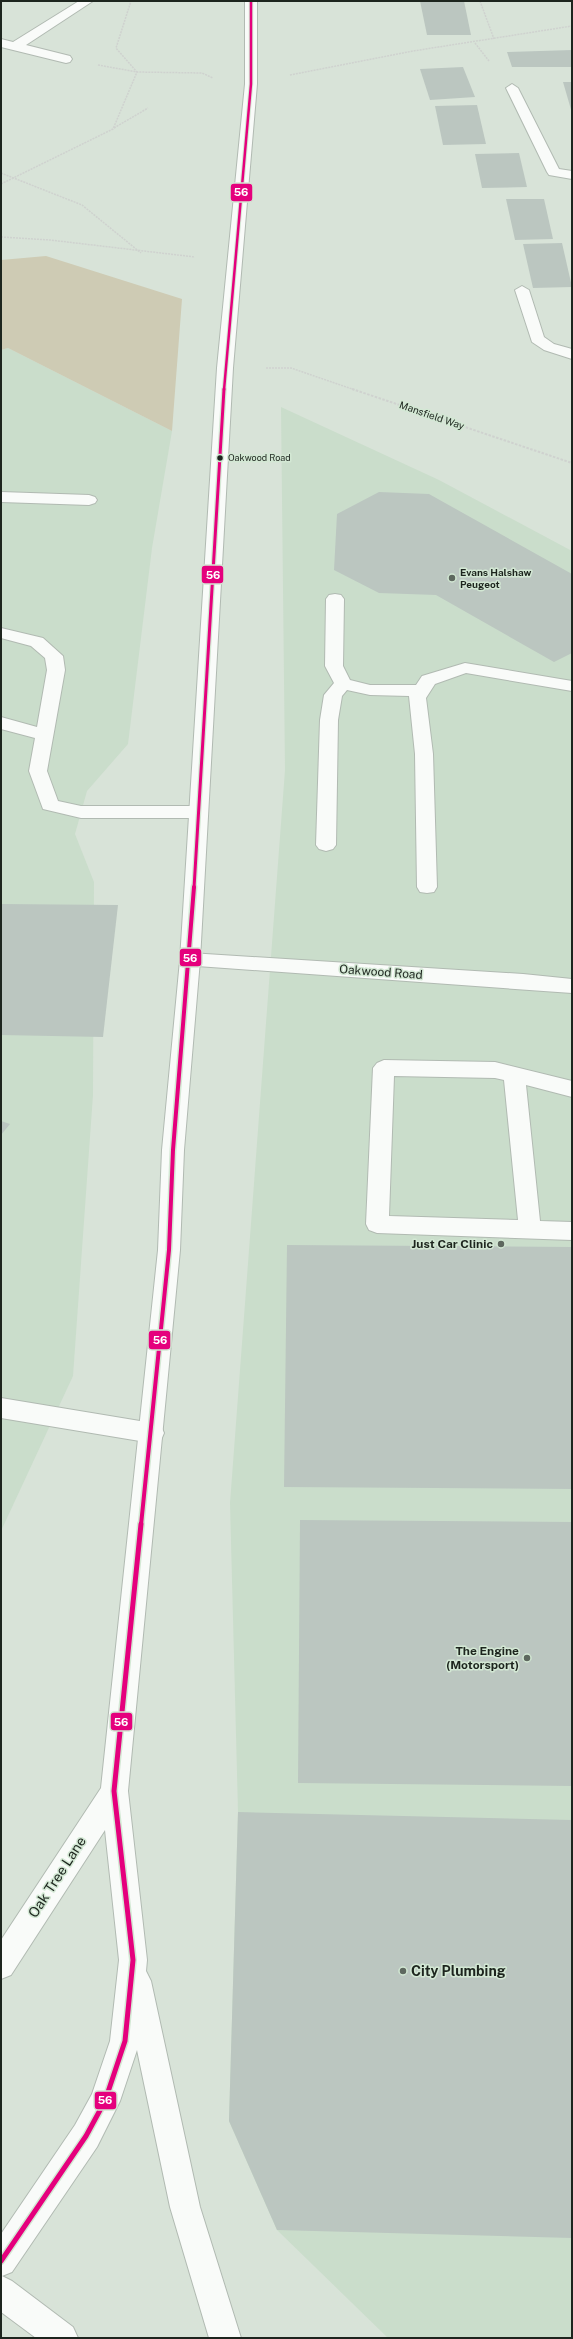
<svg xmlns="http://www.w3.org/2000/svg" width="573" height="2339" font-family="'Public Sans',sans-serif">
<rect width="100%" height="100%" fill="#d8e3d8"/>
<!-- built -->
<g fill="#caddcb">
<path d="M8,348L172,431L152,548L128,744L87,791L75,834L94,882L93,1095L73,1376L1,1531V350Z"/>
<path d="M281,407L439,480L572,551V2338H388L277,2230L229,2121L238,1812L230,1503L285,770Z"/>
</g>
<!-- green -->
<path fill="#cecbb4" d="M46,256L182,299L172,431L8,348L1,350V260Z"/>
<!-- building -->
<g fill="#bbc6c0">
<path d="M420,1H464L471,35H427Z"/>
<path d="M572,50V67H512L507,52Z"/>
<path d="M463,67L475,97L430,100L420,69Z"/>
<path d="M563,82H572V113Z"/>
<path d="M477,105L486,144L443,145L435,106Z"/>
<path d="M519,153L527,187L482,188L475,154Z"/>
<path d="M506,199H544L553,239L515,240Z"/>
<path d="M562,243L572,287L533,288L523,244Z"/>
<path d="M379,492L429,494L572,574V653L554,662L436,595L379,593L334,570L337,514Z"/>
<path d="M1,904L118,905L103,1037L1,1035Z"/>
<path d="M1,1121L10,1124L1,1135Z"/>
<path d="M287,1245L572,1247V1489L284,1487Z"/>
<path d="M300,1520L572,1522V1786L298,1783Z"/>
<path d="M238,1812L572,1820V2238L277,2230L229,2121Z"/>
</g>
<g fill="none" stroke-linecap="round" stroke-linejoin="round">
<defs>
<g id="service">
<path d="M522,286L529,290L544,337L554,344L572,349V359L544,350L532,342L515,290Z"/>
<path d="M1,492L89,495L95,497L97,500L95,503L89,505L1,502Z"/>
<path d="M335,594L341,595L344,599L343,666L350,680L370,685H416L422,676L465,663L572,681V691L466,673L435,684L426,698L433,754L437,887L434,892L427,893L420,892L417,887L415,754L409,696L370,695L347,690L342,696L338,720L336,845L333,849L326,851L319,849L316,845L320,720L324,695L334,683L325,666L326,599L329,595Z"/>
<path d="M1,628L43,638L63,656L65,670L47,771L58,801L81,806H199L206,808L208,812L206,816L199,818H81L43,809L29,771L35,738L1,729V717L37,727L47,670L45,658L31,646L1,638Z"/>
<path d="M384,1060L495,1062L572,1081V1097L526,1085L540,1221L572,1222V1240L377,1233L369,1230L366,1224L373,1068L377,1063ZM394,1076L495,1078L504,1080L518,1220L389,1216Z"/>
<path d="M1,1398L152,1423L161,1426L164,1433L161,1440L152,1443L1,1418Z"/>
</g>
<g id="minor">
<path d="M79,1H93L26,45L70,56L72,59L70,62L66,63L1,47V39L13,42Z"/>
<path d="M512,84L518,88L559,169L572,171V179L549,175L547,172L506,88Z"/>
<path d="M190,953L523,974L572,979V993L183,965L180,960L183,955Z"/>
</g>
<path id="primary" d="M245,1H257V84L233,368L200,960L184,1150L180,1250L128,1791L147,1960L146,1971L151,1981L200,2207L241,2338H209L170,2207L137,2050L120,2101L97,2147L12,2272L2,2276L12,2281L73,2327L78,2338H36L1,2312V2234L75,2125L92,2094L110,2041L119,1960L105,1830L11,1975L1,1979V1940L101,1788L158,1250L162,1150L180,960L217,368L245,84Z"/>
</defs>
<!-- service casing -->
<use href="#service" stroke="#b1bab2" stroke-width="2"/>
<!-- minor casing -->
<use href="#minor" stroke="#b1bab2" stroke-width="2"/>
<!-- primary casing -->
<use href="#primary" stroke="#b1bab2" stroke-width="2"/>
<!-- path-far1 -->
<g stroke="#cfd2cf" stroke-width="1.5" stroke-dasharray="2 1" stroke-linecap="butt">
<path d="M480,1L494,39"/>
<path d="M475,43L489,61"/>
<path d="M98,65L137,72L202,73L213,78"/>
<path d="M290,75L413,51L572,26"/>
<path d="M114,128L148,108"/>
<path d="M1,173L82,205L141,253"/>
<path d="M1,184L113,129L137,72L116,48L131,1"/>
<path d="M1,237L50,240L195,257"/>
<path d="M266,368H291L355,390"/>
</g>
<!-- path -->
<path stroke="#cfd2cf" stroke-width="2" stroke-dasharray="2.5 1.5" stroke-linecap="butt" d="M352,389L572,463"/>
<!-- service -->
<use href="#service" fill="#f9fbf9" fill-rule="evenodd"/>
<!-- minor -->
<use href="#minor" fill="#f9fbf9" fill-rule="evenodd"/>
<!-- primary -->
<use href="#primary" fill="#f9fbf9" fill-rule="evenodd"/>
<defs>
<path id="bus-1-far3" d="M224,390L251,84V1"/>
<path id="bus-1-far2" d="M194,888L224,389"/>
<path id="bus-1-far1" d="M141,1525L169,1250L173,1150L194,887"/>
<path id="bus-1" d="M1,2261L86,2136L105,2101L125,2041L133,1960L114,1791L141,1524"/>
</defs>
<!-- bus-1-far3 casing -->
<use href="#bus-1-far3" stroke="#d3e8d4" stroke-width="4.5"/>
<!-- bus-1-far2 casing -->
<use href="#bus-1-far2" stroke="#d3e8d4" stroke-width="5.5"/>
<!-- bus-1-far1 casing -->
<use href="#bus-1-far1" stroke="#d3e8d4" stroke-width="7"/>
<!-- bus-1 casing -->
<use href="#bus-1" stroke="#d3e8d4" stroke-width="8"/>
<!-- bus-1-far3 -->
<use href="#bus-1-far3" stroke="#e5007d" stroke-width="2.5"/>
<!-- bus-1-far2 -->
<use href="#bus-1-far2" stroke="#e5007d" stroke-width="3"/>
<!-- bus-1-far1 -->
<use href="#bus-1-far1" stroke="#e5007d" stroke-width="4"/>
<!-- bus-1 -->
<use href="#bus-1" stroke="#e5007d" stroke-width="5"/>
</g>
<!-- markers -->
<circle fill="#1d251e" stroke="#d3e8d4" stroke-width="1.5" cx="220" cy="458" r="3.5"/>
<g fill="#5e685f" stroke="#d3e8d4" stroke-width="1.5">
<circle cx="452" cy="578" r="4"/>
<circle cx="501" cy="1244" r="4"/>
<circle cx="527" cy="1658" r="4"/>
<circle cx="403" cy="1971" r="4"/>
</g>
<g text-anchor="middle" stroke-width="3" stroke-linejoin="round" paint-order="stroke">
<!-- far-bus labels -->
<g font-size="9" fill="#1d251e" stroke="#d3e8d4" text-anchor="start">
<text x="228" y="461">Oakwood Road</text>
</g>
<!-- far-street labels -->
<g font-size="10" fill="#1d251e" stroke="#d3e8d4">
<text transform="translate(432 415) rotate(19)" y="4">Mansfield Way</text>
</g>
<!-- far-poi labels -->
<g font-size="10" font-weight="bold" fill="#1d251e" stroke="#d3e8d4" text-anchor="start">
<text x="460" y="576">Evans Halshaw<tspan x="460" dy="12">Peugeot</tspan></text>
</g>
<!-- street labels -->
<g font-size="12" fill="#1d251e" stroke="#d3e8d4">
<text transform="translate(381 972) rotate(4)" y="4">Oakwood Road</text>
</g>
<!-- poi labels -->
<g font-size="12" font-weight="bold" fill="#1d251e" stroke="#d3e8d4" text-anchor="end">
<text x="493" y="1248">Just Car Clinic</text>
<text x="519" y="1655">The Engine<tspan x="519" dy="14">(Motorsport)</tspan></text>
</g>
<!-- near-street labels -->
<g font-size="14" fill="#1d251e" stroke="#d3e8d4">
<text transform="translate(57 1877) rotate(-57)" y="5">Oak Tree Lane</text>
</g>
<!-- near-poi labels -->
<g font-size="14" font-weight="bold" fill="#1d251e" stroke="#d3e8d4" text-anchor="start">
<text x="411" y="1976">City Plumbing</text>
</g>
</g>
<g stroke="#d3e8d4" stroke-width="1.5">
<rect x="230" y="183" width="23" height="19" rx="4" fill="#e5007d"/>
<rect x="201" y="565" width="23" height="19" rx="4" fill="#e5007d"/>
<rect x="179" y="948" width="23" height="19" rx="4" fill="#e5007d"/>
<rect x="148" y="1330" width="23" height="20" rx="4" fill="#e5007d"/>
<rect x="110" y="1712" width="23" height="19" rx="4" fill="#e5007d"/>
<rect x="94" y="2091" width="23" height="19" rx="4" fill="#e5007d"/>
</g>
<g font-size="11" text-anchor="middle" font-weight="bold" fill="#fff">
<text x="241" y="196">56</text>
<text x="213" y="579">56</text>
<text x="190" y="962">56</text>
<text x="160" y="1344">56</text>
<text x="121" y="1726">56</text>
<text x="105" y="2104">56</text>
</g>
<!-- border -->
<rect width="573" height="2339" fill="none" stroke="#1d251e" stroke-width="4"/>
</svg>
